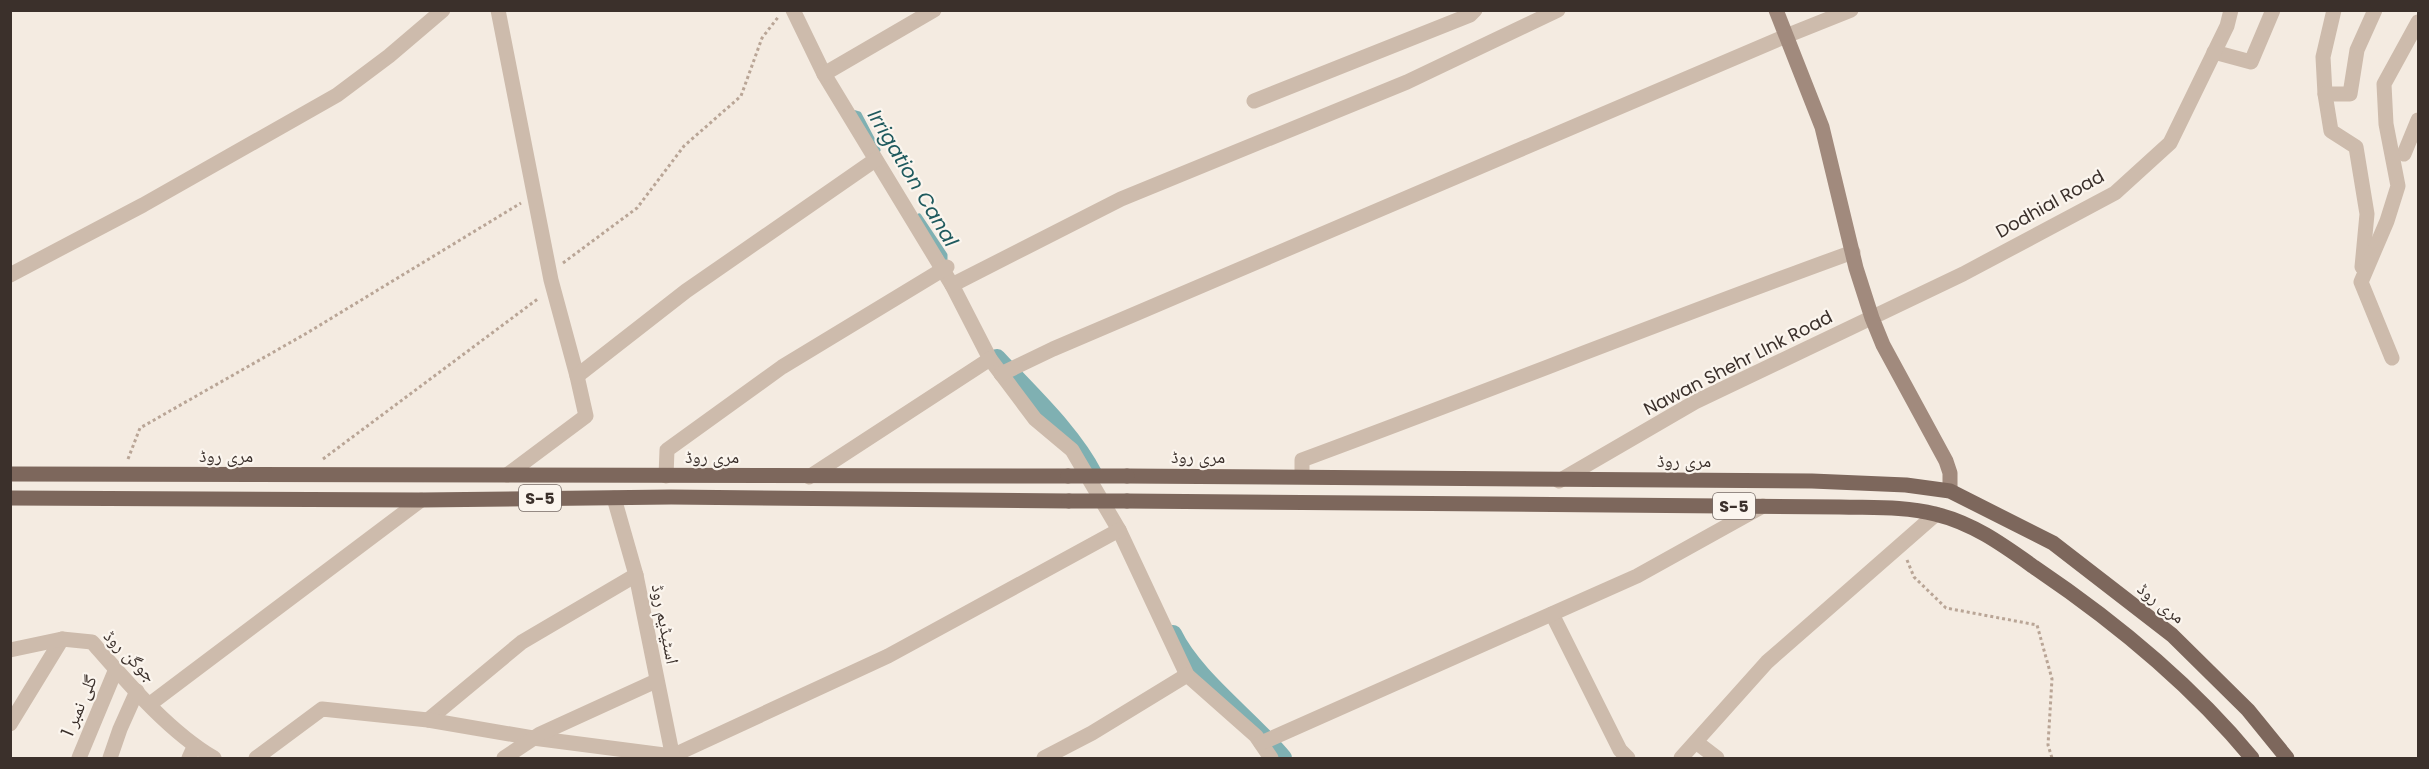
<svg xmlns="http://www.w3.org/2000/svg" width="2429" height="769" font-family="Poppins,'Noto Naskh Arabic',sans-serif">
<rect width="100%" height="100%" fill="#f4ebe1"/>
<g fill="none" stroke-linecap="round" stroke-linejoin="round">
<!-- stream -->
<g stroke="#7fb0b2" stroke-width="5">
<path d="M852,112L859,114L878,150"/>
<path d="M919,216L945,255V265"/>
</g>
<!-- canal -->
<g stroke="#7fb0b2" stroke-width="18">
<path d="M997,358C1030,394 1072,432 1094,475"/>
<path d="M1173,634C1194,678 1251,719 1283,758"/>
</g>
<!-- path -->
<g stroke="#b9a596" stroke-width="3" stroke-dasharray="3 3" stroke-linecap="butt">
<path d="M563,263L637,208L684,146L741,96L762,38L779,16"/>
<path d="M128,459L140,428L307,333L521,203"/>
<path d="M323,459L539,298"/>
<path d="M1907,560L1914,577L1946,608L2037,625L2052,679L2048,745L2052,758"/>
</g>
<!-- minor -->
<g stroke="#cdbbac" stroke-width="15">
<path d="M498,10L551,280L577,376L586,416L507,475"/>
<path d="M793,10L824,74L952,285L990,359L1035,419L1072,450L1119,530L1187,675L1256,736L1271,758"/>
<path d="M2334,10L2323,57L2325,94L2331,131L2356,147L2367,214L2362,267"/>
<path d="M2214,52L2251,62L2273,10"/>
<path d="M824,74L934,10"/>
<path d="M2325,94H2350L2357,50L2375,10"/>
<path d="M1254,101L1470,15L1475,10"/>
<path d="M2404,154L2418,120"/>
<path d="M10,275L143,205L337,95L389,56L443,10"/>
<path d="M952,285L1121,199L1407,82L1558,10"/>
<path d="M2392,358L2361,282L2387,221L2398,186L2386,124L2384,84L2418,22"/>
<path d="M1001,374L1053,349L1786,36L1851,10"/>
<path d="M577,376L686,291L875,160"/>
<path d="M666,476L667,450L782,367L947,267"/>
<path d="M1302,476V460C1486,392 1668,319 1853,252"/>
<path d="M809,477L990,359"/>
<path d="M1552,614L1620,750L1628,758"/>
<path d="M150,704L421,500"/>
<path d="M428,720L522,642L636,575"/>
<path d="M10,724L62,639"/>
<path d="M1696,742L1717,758"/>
<path d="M1261,743L1637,576L1763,506"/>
<path d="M79,758L116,669"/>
<path d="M110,758L120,729L137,691"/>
<path d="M189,758L194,747"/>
<path d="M256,758L322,709L428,720L533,738L672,756L888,656L1119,530"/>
<path d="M504,758L540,734L656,681"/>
<path d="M1044,758L1092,733L1187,675"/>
<path d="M1681,758L1767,662L1936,514"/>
</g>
<!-- tertiary -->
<g stroke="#cdbbac" stroke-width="15">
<path d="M1559,481L1695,402L1963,274L2115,193L2170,143L2227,26L2231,10"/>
<path d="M614,498L636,575L673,758"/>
<path d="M10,650L62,639L92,642C127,682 168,731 214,758"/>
</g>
<!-- secondary -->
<path stroke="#a18a7d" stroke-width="15" d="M1776,10L1822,127L1856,268L1872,318L1883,345L1946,461L1950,473V491"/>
<!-- primary -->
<g stroke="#7d675c" stroke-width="15">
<path d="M10,474L1068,476"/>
<path d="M1127,476L1812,481L1906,485L1950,491L2053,543L2172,635L2248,710L2287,758"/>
<path d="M10,498L421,500L671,497L1069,501"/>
<path d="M1127,501L1840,507C1872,508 1904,506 1935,514C1973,523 2003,545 2034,567C2114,621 2191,684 2252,758"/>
</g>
<!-- primary-bridge -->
<g stroke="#7d675c" stroke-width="15">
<path d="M1068,476H1127"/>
<path d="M1069,501H1127"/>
</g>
</g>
<g text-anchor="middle" stroke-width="4.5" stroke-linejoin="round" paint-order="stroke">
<!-- shield labels -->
<g fill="#fbf5ee" stroke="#756b66" stroke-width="1.5">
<rect x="519" y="485" width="42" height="26" rx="4.5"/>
<rect x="1713" y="493" width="42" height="26" rx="4.5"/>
</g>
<g font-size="16" font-weight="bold" fill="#3b302b">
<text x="540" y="504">S-5</text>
<text x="1734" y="512">S-5</text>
</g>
<!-- street labels -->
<g font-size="18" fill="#3b302b" stroke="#fbf5ee">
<text transform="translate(2050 204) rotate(-29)" y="6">Dodhial Road</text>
<text transform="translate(1738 363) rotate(-27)" y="6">Nawan Shehr LInk Road</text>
<text x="226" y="462">مری روڈ</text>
<text x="712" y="463">مری روڈ</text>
<text x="1198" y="463">مری روڈ</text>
<text x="1684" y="467">مری روڈ</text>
<text transform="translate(2161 603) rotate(38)" y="6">مری روڈ</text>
<text transform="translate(665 624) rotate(79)" y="6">اسٹیڈیم روڈ</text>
<text transform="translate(130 656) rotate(45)" y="6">جوگن روڈ</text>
<text transform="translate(79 706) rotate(-67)" y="6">گلی نمبر 1</text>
</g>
<!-- water labels -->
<g font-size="20" font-style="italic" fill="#1f5a5e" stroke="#fbf5ee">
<text transform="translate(913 178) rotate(59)" y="7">Irrigation Canal</text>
</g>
</g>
<!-- border -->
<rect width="2429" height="769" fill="none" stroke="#3b302b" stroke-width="24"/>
</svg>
